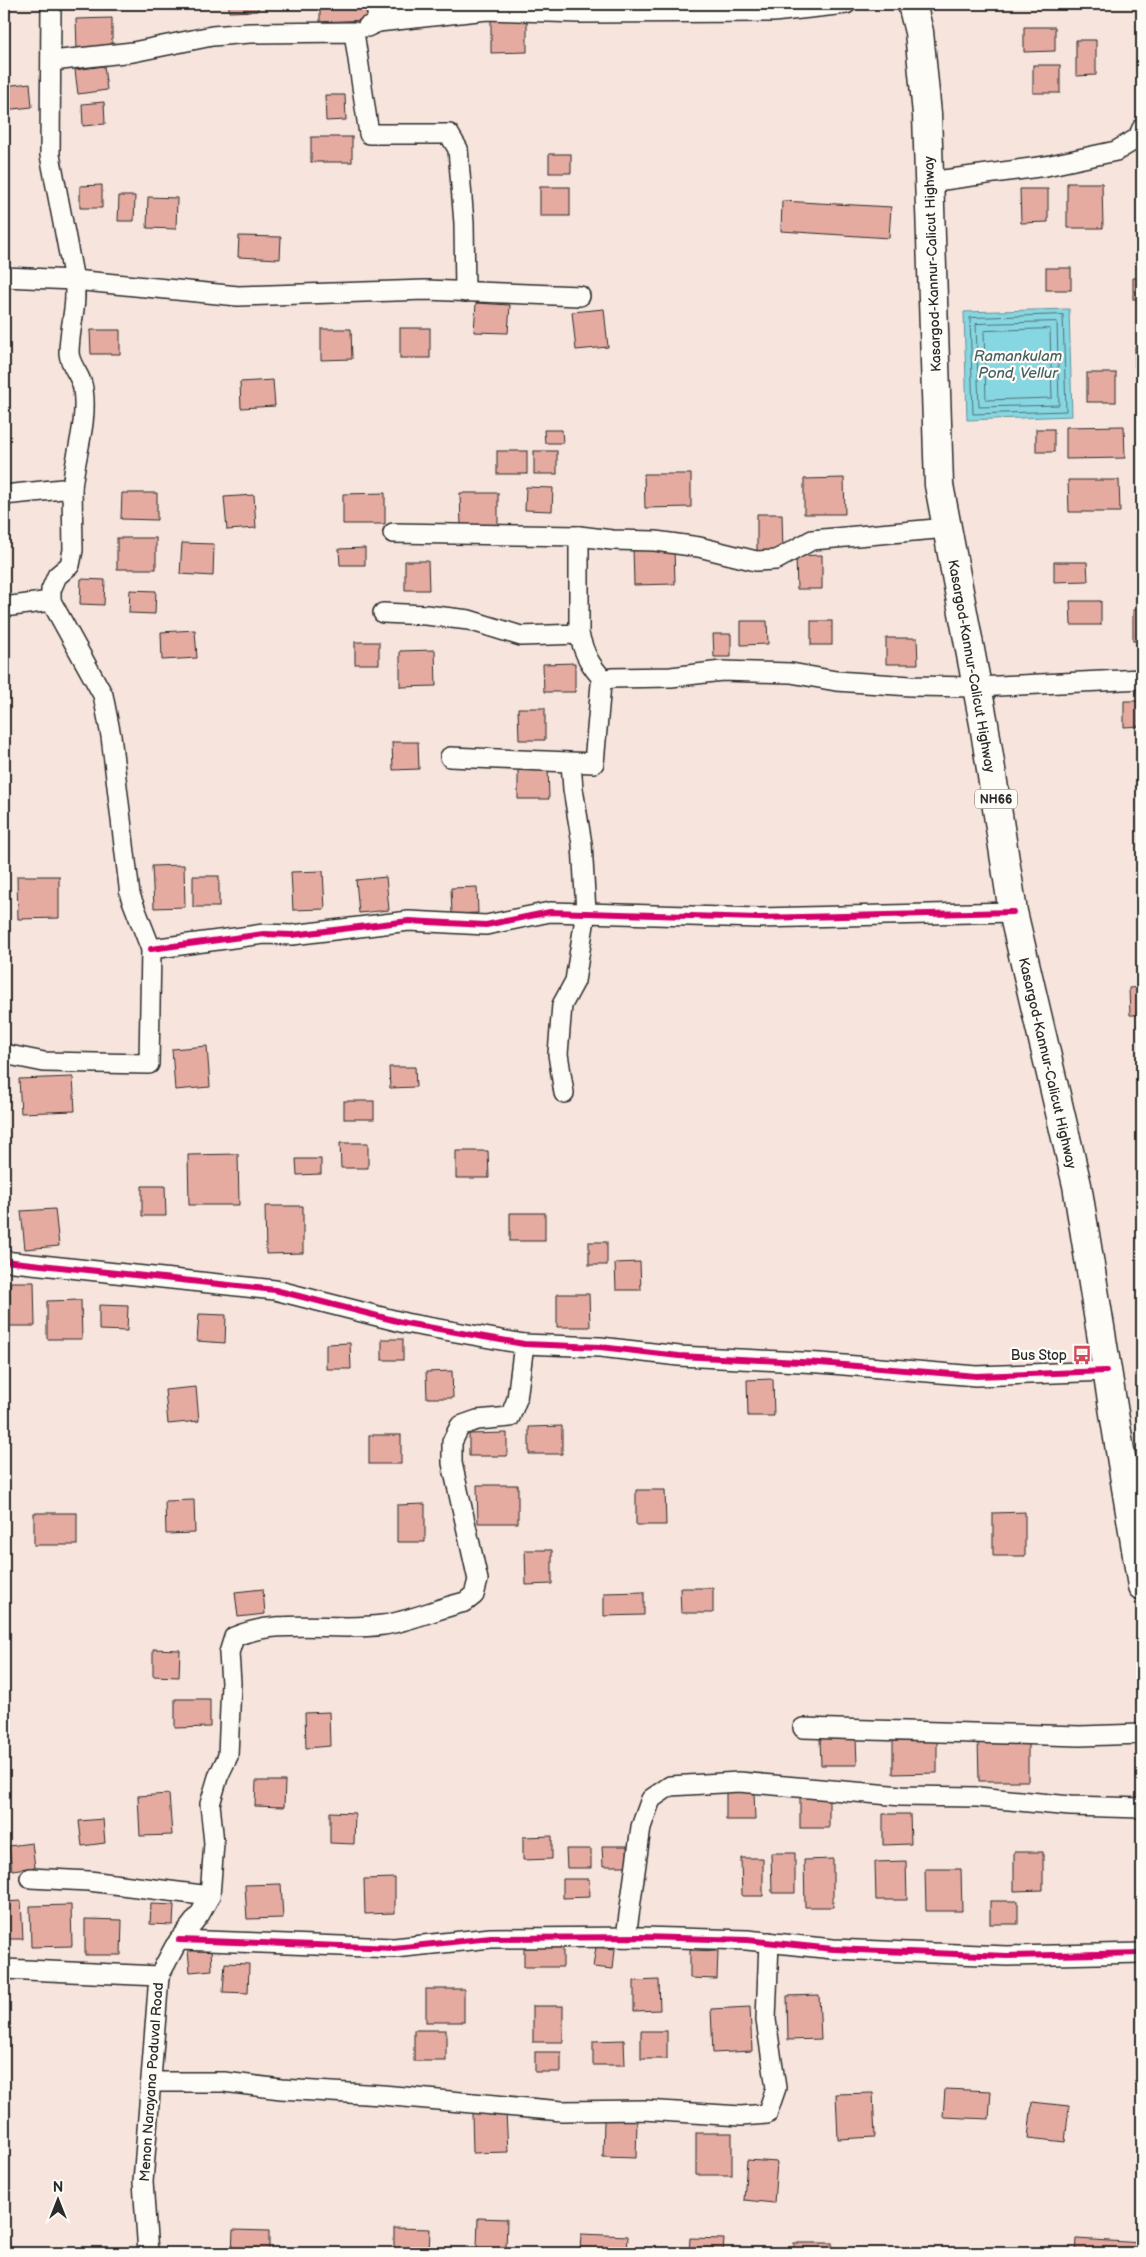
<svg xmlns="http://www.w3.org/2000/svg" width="1146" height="2257" font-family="'Balsamiq Sans',sans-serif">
<rect width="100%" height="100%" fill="#f6e4dd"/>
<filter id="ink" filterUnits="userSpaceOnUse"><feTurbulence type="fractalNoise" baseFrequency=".02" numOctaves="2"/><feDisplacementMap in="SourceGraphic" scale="10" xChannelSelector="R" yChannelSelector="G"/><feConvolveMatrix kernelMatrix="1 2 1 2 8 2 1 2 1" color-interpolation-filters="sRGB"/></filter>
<g filter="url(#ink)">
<!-- water -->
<path fill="#87d7e2" stroke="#629299" d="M1069,309L1072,416L967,420L964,312Z"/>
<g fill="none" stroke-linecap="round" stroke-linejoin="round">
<!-- shore -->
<g stroke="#507074" stroke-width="1">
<path d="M1063,315L1066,411L973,414L970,318Z"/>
<path d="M1057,322L1059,405L979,407L976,324Z"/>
<path d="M1050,329L1052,398L986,400L984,331Z"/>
</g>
</g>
<!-- building -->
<g fill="#e5aba0" stroke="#2b2b2b">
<path d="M65,4H93V6L66,9Z"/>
<path d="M114,4H158V6L114,7Z"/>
<path d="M229,4H258V11L229,12Z"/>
<path d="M320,4H368L369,20L320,22Z"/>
<rect x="1078" y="4" width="25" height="3"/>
<path d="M527,16V52L491,53V17Z"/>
<path d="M112,18V48L77,49L76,19Z"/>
<path d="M1024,27H1055V51L1024,52Z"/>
<rect x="1138" y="30" width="4" height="30"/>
<path d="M1076,40H1096V75L1076,76Z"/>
<rect x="1033" y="65" width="27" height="28"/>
<path d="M104,66L107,90L78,94L75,70Z"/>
<path d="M30,83L32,107L4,110V86Z"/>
<path d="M325,95H345L346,120L326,121Z"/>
<path d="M104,102L105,124L83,126L82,104Z"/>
<rect x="311" y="137" width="41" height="25"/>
<rect x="549" y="154" width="22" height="19"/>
<path d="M1067,183H1102L1103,228H1067Z"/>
<path d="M102,185V208H80V186Z"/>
<rect x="540" y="187" width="30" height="29"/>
<path d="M1020,189H1048V222L1021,223Z"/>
<path d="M119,196H135L134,221H118Z"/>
<path d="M148,197L177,198L176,229L147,228Z"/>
<path d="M782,201L891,207L889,238L781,231Z"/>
<path d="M239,236L281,237L280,259L238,257Z"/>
<rect x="1046" y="268" width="25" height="22"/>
<rect x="1133" y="278" width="9" height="21"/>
<path d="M476,303L510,305L508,333L474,332Z"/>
<path d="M604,309L608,347L576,350L572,312Z"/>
<rect x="400" y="328" width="30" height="30"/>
<path d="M321,329H351L352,359L321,360Z"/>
<path d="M90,330H120V354H91Z"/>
<rect x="1135" y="347" width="7" height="20"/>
<rect x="1087" y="373" width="29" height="29"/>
<path d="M273,380L275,406L241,408L240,382Z"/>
<path d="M1124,426L1125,458L1066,459V427Z"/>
<rect x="1036" y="429" width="18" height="23"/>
<path d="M544,430H562L563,443H545Z"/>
<rect x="497" y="451" width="30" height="23"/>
<rect x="534" y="451" width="23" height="23"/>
<path d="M644,474H691V507L645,508Z"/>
<path d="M844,478L845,514H804V479Z"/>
<path d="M1068,480H1119L1120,512H1069Z"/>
<path d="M526,487L553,488L552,511L525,510Z"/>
<path d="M122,493H157V520L121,519Z"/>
<path d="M385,493V524H343V494Z"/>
<path d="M460,493H498V525L461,526Z"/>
<path d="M254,495L256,528L227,530L224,497Z"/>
<path d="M757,514H782L783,551H757Z"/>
<rect x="117" y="538" width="39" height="31"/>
<path d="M182,543L214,544L213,576L180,574Z"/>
<path d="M633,547H674L675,584L634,585Z"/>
<path d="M365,548V565H340L339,549Z"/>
<path d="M822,555V589H797L796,556Z"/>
<path d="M405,561H428L429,590H405Z"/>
<path d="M1054,562H1087L1088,581L1054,582Z"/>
<path d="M81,579L105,580L104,605L80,604Z"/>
<path d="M130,590L156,591L155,614L129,613Z"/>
<path d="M1070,601H1101V625H1071Z"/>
<rect x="1133" y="610" width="9" height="31"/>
<path d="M741,621H767L768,644L741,645Z"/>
<rect x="811" y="621" width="21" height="24"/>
<path d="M195,630L197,658L162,660L161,632Z"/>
<path d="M713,634H731V657H714Z"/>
<path d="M886,638H917L918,664H886Z"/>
<rect x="355" y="642" width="24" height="22"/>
<path d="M435,650L436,686L400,687V651Z"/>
<path d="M575,663V692H544L543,664Z"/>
<path d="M1124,701H1142V726L1124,727Z"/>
<path d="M518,708H545V740H519Z"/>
<path d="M392,742H418L419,769L393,770Z"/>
<path d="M518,766H548L549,799H518Z"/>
<path d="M184,865L185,907L154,908L152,866Z"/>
<path d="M323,871L325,909L293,910L291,872Z"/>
<path d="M17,876H59V918L18,919Z"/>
<rect x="193" y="876" width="26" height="31"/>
<path d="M386,877L389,910L359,913L356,880Z"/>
<path d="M477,887L478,913L452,914L451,888Z"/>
<path d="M1142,987V1015H1130L1129,988Z"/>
<path d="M207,1046L210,1087L175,1090L172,1049Z"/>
<path d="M389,1067H415L416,1087L390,1088Z"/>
<path d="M73,1077L75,1111L21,1113L19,1079Z"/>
<rect x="344" y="1101" width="30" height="18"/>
<path d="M1140,1115H1142V1145H1141Z"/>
<path d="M340,1143H368V1168H341Z"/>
<path d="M456,1151H488L489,1178H456Z"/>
<path d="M238,1154L239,1205H189L188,1155Z"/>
<path d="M296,1159H321V1174L297,1175Z"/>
<path d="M142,1186H165L166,1216H142Z"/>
<path d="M265,1206H303V1253L266,1254Z"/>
<path d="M55,1209L59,1246L25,1249L21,1211Z"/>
<rect x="510" y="1213" width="35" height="28"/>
<rect x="589" y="1242" width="18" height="23"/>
<path d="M640,1262L641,1290H616L615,1263Z"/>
<path d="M10,1282H34L35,1326H10Z"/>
<path d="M557,1294H589L590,1327H557Z"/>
<path d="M81,1300L82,1339H47V1301Z"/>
<path d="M99,1305L128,1306L127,1331L99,1330Z"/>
<path d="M199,1314L226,1315L225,1343L197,1341Z"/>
<rect x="382" y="1339" width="21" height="21"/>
<path d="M350,1343L351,1369H326V1344Z"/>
<path d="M452,1371L453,1398H427L426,1372Z"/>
<path d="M773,1379L774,1416H748L747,1380Z"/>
<path d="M196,1387L199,1421L168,1424L165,1390Z"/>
<path d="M562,1426V1454H529V1427Z"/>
<path d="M507,1433V1456H469V1434Z"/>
<rect x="369" y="1435" width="32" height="29"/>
<path d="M477,1485H518V1523H478Z"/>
<path d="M636,1490H665L666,1525H636Z"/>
<path d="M194,1500L195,1533L166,1534L165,1501Z"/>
<path d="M425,1504V1542H397V1505Z"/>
<path d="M1025,1512V1556H993V1513Z"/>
<rect x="34" y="1513" width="43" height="32"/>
<path d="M525,1550H552V1584L526,1585Z"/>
<path d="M680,1588H713V1613H681Z"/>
<path d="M263,1589L265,1614L238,1617L235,1592Z"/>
<path d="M644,1592V1615L604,1616V1593Z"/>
<path d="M153,1649L180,1650L179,1677L153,1676Z"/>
<path d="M175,1699H210V1727L175,1728Z"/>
<path d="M329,1712L330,1746L306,1748L305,1713Z"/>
<path d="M856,1737L857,1765H821L820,1738Z"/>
<path d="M978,1740H1028V1781H979Z"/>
<path d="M893,1741H937V1773L893,1774Z"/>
<path d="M256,1781H285L284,1807L255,1806Z"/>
<path d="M726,1791H754L755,1820H726Z"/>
<path d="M169,1794L172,1835L140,1836L138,1796Z"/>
<rect x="800" y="1797" width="29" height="31"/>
<path d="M330,1812L355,1813L354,1844L330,1843Z"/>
<path d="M883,1814H910L911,1844L883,1845Z"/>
<path d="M103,1819L105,1843L82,1846L79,1821Z"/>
<path d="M552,1836V1859L523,1860V1837Z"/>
<path d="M32,1843L35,1867L12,1870L9,1846Z"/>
<path d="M602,1846H627L628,1866H603Z"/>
<path d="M566,1849H591V1868H567Z"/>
<path d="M1014,1852H1043V1890L1014,1891Z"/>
<path d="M771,1853H795V1893H772Z"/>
<path d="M741,1858H763V1896H742Z"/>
<path d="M833,1859V1907H805L804,1860Z"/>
<path d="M906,1861L907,1900H876L875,1862Z"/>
<path d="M925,1869H961L962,1911H926Z"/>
<path d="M395,1878V1913L365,1914L364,1879Z"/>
<path d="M563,1879H589L590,1897L563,1898Z"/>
<path d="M281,1884L283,1918L247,1919L245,1885Z"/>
<path d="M21,1901L23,1939H4V1902Z"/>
<rect x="990" y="1901" width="28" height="23"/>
<path d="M151,1904L174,1905L173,1925L150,1924Z"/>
<path d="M71,1905L72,1946L31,1947L30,1906Z"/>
<path d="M85,1919L122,1920L121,1955H85Z"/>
<path d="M563,1942V1967H524V1943Z"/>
<path d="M596,1947L615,1949L613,1969L593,1967Z"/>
<path d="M211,1948L212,1970L190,1972L188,1950Z"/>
<path d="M690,1950L718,1951L717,1979L690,1978Z"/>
<path d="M225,1963L249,1964L248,1993L223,1992Z"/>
<path d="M659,1980L660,2010L634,2011V1981Z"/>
<rect x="426" y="1989" width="38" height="33"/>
<path d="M819,1995L821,2039L788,2040L787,1996Z"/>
<rect x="533" y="2006" width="30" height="36"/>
<path d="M750,2007L752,2051L713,2053L711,2009Z"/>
<rect x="414" y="2030" width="32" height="31"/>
<rect x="641" y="2031" width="26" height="28"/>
<path d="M624,2040L625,2065H593V2041Z"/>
<rect x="535" y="2052" width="26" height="20"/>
<path d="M945,2089L991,2091L989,2119L943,2117Z"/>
<path d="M873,2093L875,2137L838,2139L836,2094Z"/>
<path d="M1032,2102L1069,2106L1065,2142L1028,2138Z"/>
<path d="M506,2112L508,2152L473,2153L472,2113Z"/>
<path d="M604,2120H637L636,2158L603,2157Z"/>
<rect x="696" y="2133" width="36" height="42"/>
<path d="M747,2160L777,2162L774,2203L744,2200Z"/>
<path d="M478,2218L507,2219L506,2250L477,2249Z"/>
<path d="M394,2228L430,2229L429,2253H394Z"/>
<path d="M233,2230L269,2231V2253H232Z"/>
<path d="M581,2234L628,2236L627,2253H580Z"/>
<path d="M690,2238L724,2239L723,2253H689Z"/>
<path d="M1077,2239L1142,2243V2253H1076Z"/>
<rect x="794" y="2243" width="38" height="10"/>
<rect x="296" y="2248" width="33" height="5"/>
</g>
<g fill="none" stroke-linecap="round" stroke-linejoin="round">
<defs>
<g id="minor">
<path d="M51,4L50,155L74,280L238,296L426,290L580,296"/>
<path d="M378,22L487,10L580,13L773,12L846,4"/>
<path d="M367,27L378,22L376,4"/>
<path d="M52,61L133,52L212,36L250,33L354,32L369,134H449L458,149L464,223L465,292"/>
<path d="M929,182L1046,166L1116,151L1138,138L1142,128"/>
<path d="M4,277L74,280C78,305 69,328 69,353C70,367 82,376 83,389C88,423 75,455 72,488"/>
<path d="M4,495L72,488L73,550L70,565L57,576L51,590V601"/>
<path d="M393,533L579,536L612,540L655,541L699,547L756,561L776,560L812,540L947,528"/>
<path d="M4,607L51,601L103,695L111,736L130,895L151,949L149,1064L44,1062L4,1054"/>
<path d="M383,613L426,615L469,620L521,636L579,634V536"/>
<path d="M579,634C584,653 590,666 604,680"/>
<path d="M450,757L594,763L601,684L604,680L612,678L671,677L722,671L791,673L836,681L911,686L977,687L1142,679"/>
<path d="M151,949L264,934L292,935L409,921L486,925L550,912L759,918L1013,912"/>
<path d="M564,1093L558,1054L562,1005L575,981L586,912L582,844L573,789L571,763"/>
<path d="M4,1261L275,1290L405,1323L524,1344L600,1347L679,1356L820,1363L976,1376L1106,1371"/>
<path d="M803,1728L1080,1736L1142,1734"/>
<path d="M30,1878L89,1881L210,1896"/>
<path d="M626,1937L641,1827L651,1799L670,1786L739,1782L902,1796L978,1797L1070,1806L1142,1808"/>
<path d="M179,1940L394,1948L491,1938L642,1937L747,1940L833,1949L1007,1956L1142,1953"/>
<path d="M4,1969L159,1976L143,2182L148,2253"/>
<path d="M159,1976L175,1946L200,1914L210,1896L214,1843L210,1804L218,1777L228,1756L231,1683L229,1653L234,1637C281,1617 334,1632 383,1625C407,1622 439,1608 465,1602L474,1595L478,1580L452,1463V1442L460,1426L477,1420L510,1417L517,1399L524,1344"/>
<path d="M151,2082H224L281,2089L382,2095L562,2111L644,2110L741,2116L767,2114L776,2088L766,2020L769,1942"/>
</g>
<path id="trunk" d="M912,4L919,32L927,114L939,485L984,724L1013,912L1077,1185L1142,1586"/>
</defs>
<!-- minor casing -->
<use href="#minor" stroke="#2b2b2b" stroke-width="22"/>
<!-- trunk casing -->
<use href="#trunk" stroke="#2b2b2b" stroke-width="31"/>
<!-- minor -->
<use href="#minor" stroke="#fdfcf7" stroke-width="19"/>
<!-- trunk -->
<use href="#trunk" stroke="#fdfcf7" stroke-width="28"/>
<defs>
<g id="cycleway">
<path d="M151,949L264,934L292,935L409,921L486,925L550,912L759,918L1013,912"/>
<path d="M4,1261L275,1290L405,1323L524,1344L600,1347L679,1356L820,1363L976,1376L1106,1371"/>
<path d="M179,1940L394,1948L491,1938L642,1937L747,1940L833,1949L1007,1956L1142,1953"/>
</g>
</defs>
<!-- cycleway casing -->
<use href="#cycleway" stroke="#fdfcf7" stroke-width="9"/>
<!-- cycleway -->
<use href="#cycleway" stroke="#d6006c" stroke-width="6"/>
</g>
</g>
<!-- icons -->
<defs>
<symbol id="bus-bare" viewBox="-9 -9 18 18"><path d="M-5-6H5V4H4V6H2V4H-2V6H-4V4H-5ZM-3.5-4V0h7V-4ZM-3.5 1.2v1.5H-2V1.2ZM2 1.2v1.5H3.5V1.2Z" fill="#d1495b" stroke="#fdfcf7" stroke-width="2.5" paint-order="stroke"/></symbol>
</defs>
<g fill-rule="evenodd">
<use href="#bus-bare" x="1068" y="1341" width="28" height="28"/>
</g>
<g text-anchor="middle" stroke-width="4.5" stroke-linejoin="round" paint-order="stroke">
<!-- shield labels -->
<rect fill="#fdfcf7" stroke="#6a6a68" stroke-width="1" x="975" y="789.5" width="42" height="19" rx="4"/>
<g font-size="12" font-weight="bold" fill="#2b2b2b">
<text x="996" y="803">NH66</text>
</g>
<!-- street labels -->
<g font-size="14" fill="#2b2b2b" stroke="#fdfcf7">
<text transform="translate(932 264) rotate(-92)" y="5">Kasargod-Kannur-Calicut Highway</text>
<text transform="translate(972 666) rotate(80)" y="5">Kasargod-Kannur-Calicut Highway</text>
<text transform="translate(1048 1063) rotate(77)" y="5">Kasargod-Kannur-Calicut Highway</text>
<text transform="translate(151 2082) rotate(-86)" y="5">Menon Narayana Poduval Road</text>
</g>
<!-- poi labels -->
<g font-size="14" fill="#2b2b2b" stroke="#fdfcf7" text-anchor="end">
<text x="1067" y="1360">Bus Stop</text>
</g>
<!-- water labels -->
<g font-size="15" font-style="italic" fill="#475f62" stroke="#fdfcf7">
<text x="1018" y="361">Ramankulam<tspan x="1018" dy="17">Pond, Vellur</tspan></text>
</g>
</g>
<!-- margin -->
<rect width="1146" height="2257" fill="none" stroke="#fdfcf7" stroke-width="20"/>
<rect x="10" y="10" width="1126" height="2237" fill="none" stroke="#2b2b2b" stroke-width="2" filter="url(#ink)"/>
<!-- north arrow -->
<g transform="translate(58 2200)" stroke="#fdfcf7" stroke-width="4" paint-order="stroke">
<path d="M0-4L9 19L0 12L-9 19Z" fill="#2b2b2b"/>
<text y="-8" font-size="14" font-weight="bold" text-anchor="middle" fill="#2b2b2b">N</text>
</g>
</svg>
